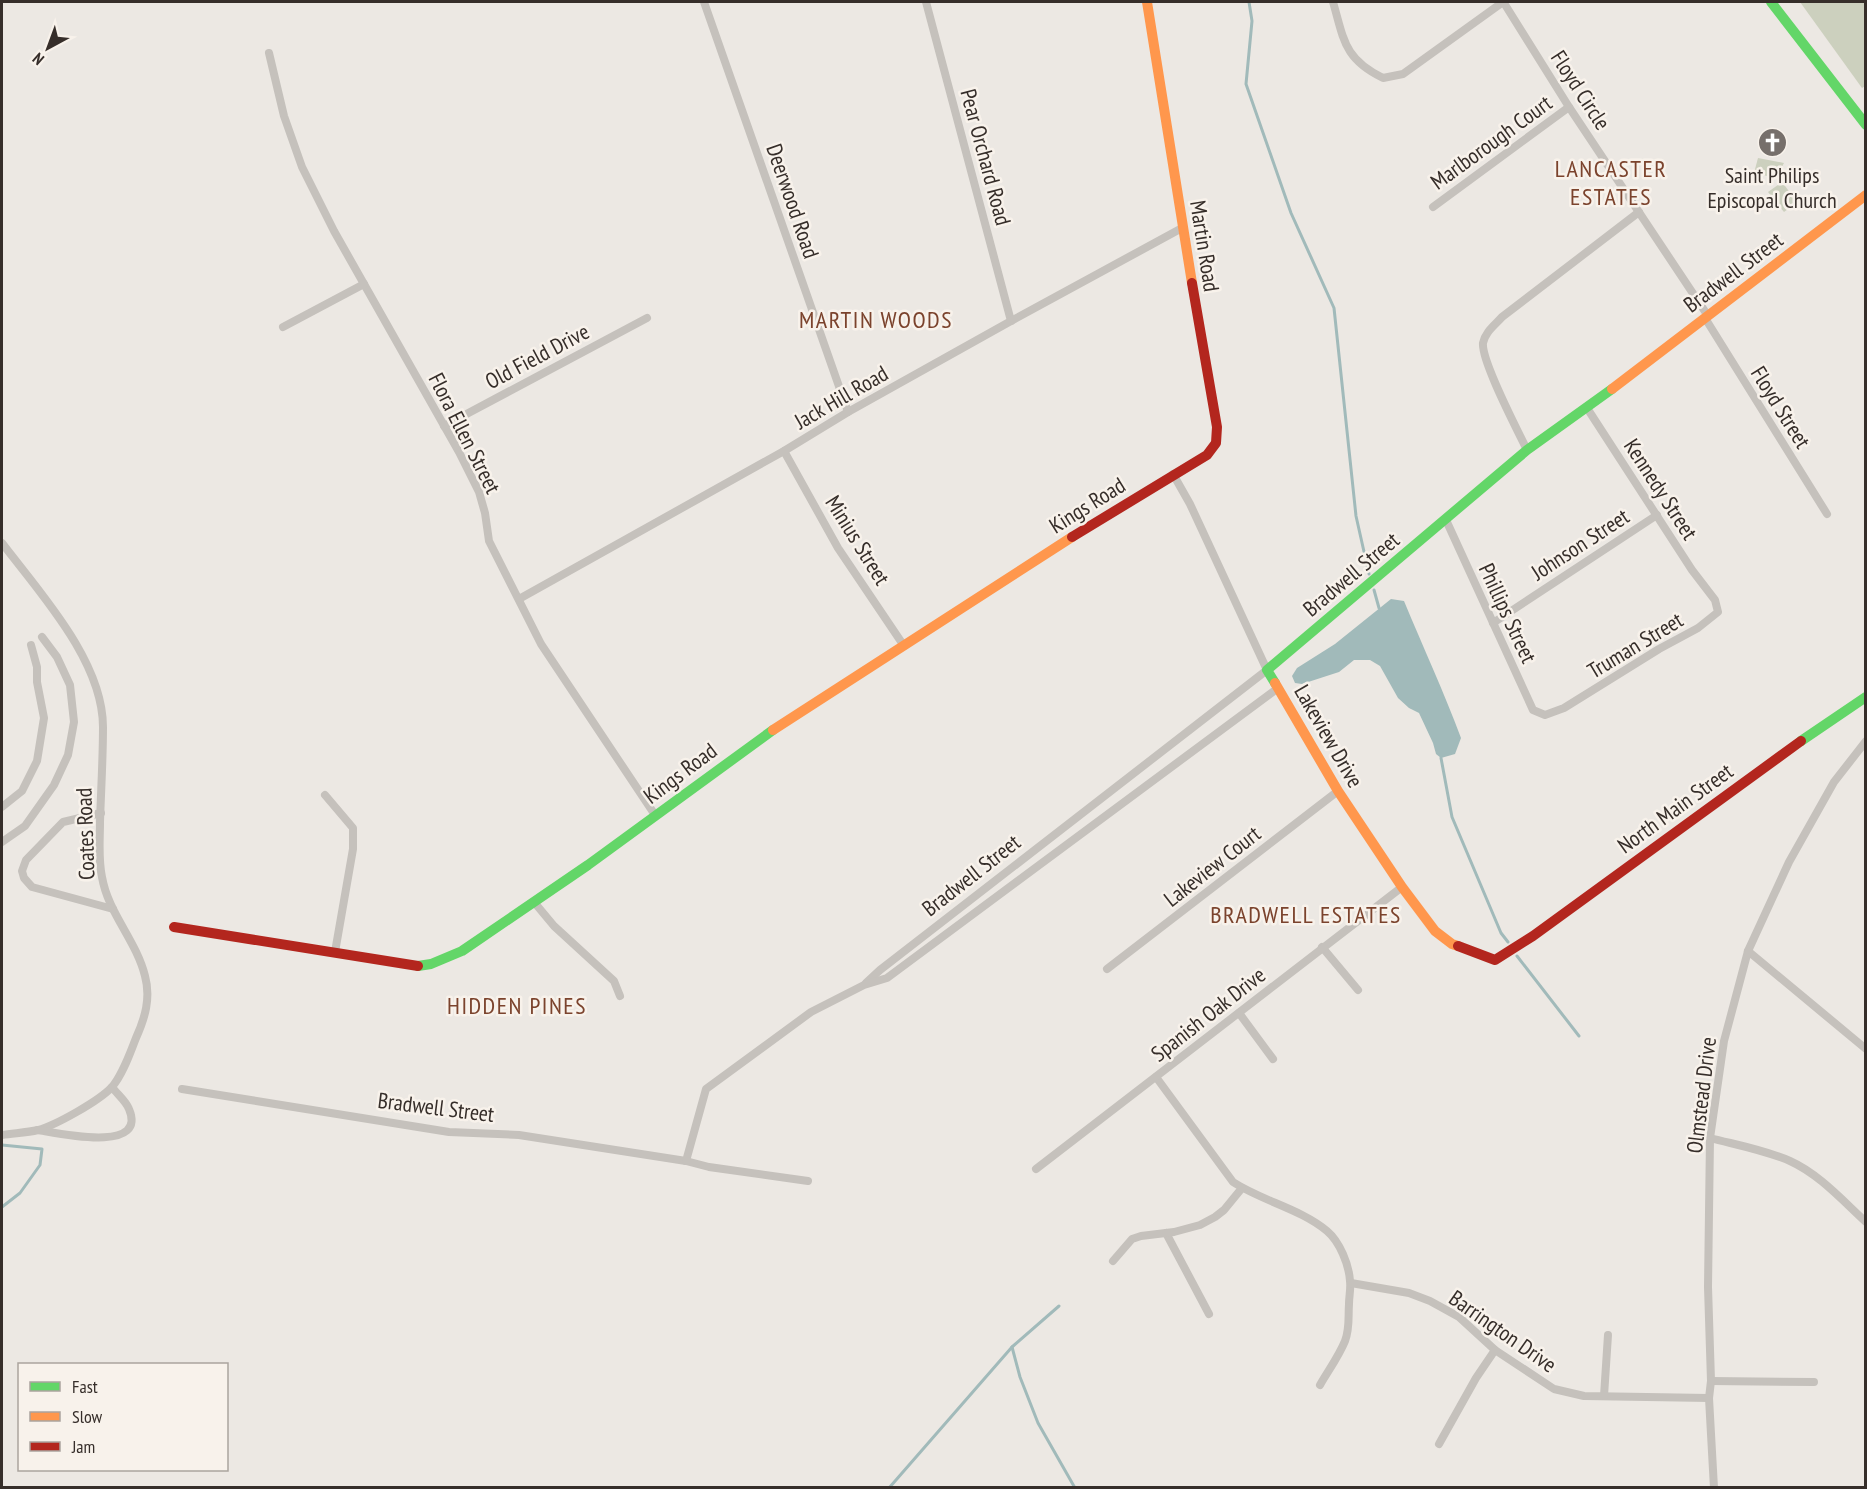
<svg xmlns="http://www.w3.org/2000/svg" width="1867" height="1489" font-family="'PT Sans Narrow',sans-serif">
<rect width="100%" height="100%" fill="#ece8e3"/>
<!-- green -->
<g fill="#ccd0be">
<path d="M1800,2H1865V86L1862,88Z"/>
<path d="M1758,158L1784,163L1776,178L1754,173Z"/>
<path d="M1782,182L1797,202L1784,212L1768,192Z"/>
</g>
<!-- water -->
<path fill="#a1baba" d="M1391,599L1404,601C1423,647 1444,692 1461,738L1455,754L1441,758L1436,754L1433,743L1419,713L1409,708L1398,698L1380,666L1370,660H1354L1339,672L1302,684L1295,683L1292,676L1297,668L1335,644Z"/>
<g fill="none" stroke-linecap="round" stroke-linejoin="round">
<!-- stream -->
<g stroke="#a1baba" stroke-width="3">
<path d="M1249,2L1252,21L1246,84L1291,213L1334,308L1356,516L1369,574"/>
<path d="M1374,590L1379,608"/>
<path d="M1441,758L1452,817L1501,933L1508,942"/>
<path d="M1517,956L1579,1036"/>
<path d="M2,1145L42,1149L40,1165L20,1193L2,1207"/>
<path d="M1012,1347L1020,1377L1038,1423L1075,1488"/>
<path d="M889,1488L1012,1347L1059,1306"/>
</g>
<!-- street -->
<g stroke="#c5c1bc" stroke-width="8">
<path d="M704,2L848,412"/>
<path d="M926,2L1011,321"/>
<path d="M1333,2C1344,40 1344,59 1383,78L1403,74L1503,2"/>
<path d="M1504,3L1569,107L1708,316"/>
<path d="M269,53L284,116L302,167L334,231L459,452L479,492L485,513L489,541L541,644L655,815"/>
<path d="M1433,207L1569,107"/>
<path d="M1705,318L1827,514"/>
<path d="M283,327L364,284"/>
<path d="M444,426L647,318"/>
<path d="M1527,450C1518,431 1481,361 1483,343C1485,332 1495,325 1502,317L1639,212"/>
<path d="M784,451L838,548L904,646"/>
<path d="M1446,520L1533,710L1545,715L1564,708L1659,649L1698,628L1718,612L1715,600L1692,570L1587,408"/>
<path d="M2,543C40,593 103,661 103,727C103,758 101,790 100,822C100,840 98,859 102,877C108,913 136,940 145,976C151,998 145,1018 136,1038C130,1053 123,1074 112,1087C99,1101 56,1125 38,1130C26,1133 13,1133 2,1135"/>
<path d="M519,599L784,451L848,412L1011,321L1182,228"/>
<path d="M1493,623L1657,515"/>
<path d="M325,795L353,828V849L335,952"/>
<path d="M2,807L22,791L37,761L44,718L37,682V667L31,645"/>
<path d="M101,813L63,822L26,860L22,871L24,878L32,887L113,909"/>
<path d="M2,842L25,826L54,785L68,755L74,722L70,685L57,657L42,637"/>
<path d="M534,902L554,926L614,981L620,996"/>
<path d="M1322,947L1358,990"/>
<path d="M1748,951L1866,1049"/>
<path d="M1107,969L1338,791"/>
<path d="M866,983L880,970L1267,670L1190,504L1173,474"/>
<path d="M1239,1013L1273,1059"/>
<path d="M1156,1077L1233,1182C1262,1201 1301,1209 1327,1231C1340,1242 1349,1265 1350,1281C1351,1289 1349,1296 1349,1304C1348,1317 1350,1328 1345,1341C1339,1356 1328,1371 1320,1385"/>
<path d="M182,1089L449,1132L519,1135L686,1161L706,1089L811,1012L864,985L887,978L1278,688"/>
<path d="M38,1130C57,1133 148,1154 129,1109C126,1101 117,1094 112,1087"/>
<path d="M1710,1138C1737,1145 1765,1150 1790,1161C1819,1174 1843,1201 1866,1222"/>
<path d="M686,1161L709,1167L808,1181"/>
<path d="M1036,1169L1402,887"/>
<path d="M1166,1233L1209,1314"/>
<path d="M1113,1261L1132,1239L1141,1236L1174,1232L1200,1225L1215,1217L1224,1210L1242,1188"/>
<path d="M1351,1283L1409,1293L1430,1301L1459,1317L1495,1350L1554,1389L1584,1396L1709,1398"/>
<path d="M1711,1381L1814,1382"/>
<path d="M1604,1396L1608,1335"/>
<path d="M1439,1444L1476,1378L1495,1350"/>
<path d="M1714,1488L1709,1398L1711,1381L1708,1287L1710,1138L1724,1041L1748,951L1789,862L1834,782L1866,741"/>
</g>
<!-- fast -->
<g stroke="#63d668" stroke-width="10">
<path d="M1771,2L1866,125"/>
<path d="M1275,683L1267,670L1527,450L1612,389"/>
<path d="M1801,741L1866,697"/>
<path d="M418,966L431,964L462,951L588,865L773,730"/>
</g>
<!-- slow -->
<g stroke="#ff974d" stroke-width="10">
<path d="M1147,2L1192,283"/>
<path d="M1612,389L1866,195"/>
<path d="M1275,683L1338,791L1402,887L1435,931L1452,944L1458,946"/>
<path d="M773,730L1072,537"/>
</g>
<!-- jam -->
<g stroke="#b3261e" stroke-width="10">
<path d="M1072,537L1207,455L1216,443L1217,427L1192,283"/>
<path d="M174,927L418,966"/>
<path d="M1458,946L1495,960L1533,936L1801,741"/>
</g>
</g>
<!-- icons -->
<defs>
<symbol id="church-disc" viewBox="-11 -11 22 22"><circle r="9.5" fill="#766f6b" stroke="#f8f2eb"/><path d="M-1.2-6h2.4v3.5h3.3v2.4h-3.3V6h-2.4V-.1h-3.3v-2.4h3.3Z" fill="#fff"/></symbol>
</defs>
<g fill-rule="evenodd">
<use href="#church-disc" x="1756" y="126" width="33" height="33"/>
</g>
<g text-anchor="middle" stroke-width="5" stroke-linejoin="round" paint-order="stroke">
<!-- street labels -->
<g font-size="22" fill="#362e2a" stroke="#f8f2eb">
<text transform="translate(1581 90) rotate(57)" y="8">Floyd Circle</text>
<text transform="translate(1491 142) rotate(-36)" y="8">Marlborough Court</text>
<text transform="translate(986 157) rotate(75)" y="8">Pear Orchard Road</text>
<text transform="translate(793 201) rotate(71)" y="8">Deerwood Road</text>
<text transform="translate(1205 246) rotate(81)" y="8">Martin Road</text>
<text transform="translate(1733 272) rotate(-37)" y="8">Bradwell Street</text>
<text transform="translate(537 356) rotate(-28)" y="8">Old Field Drive</text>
<text transform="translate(841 397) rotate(-30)" y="8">Jack Hill Road</text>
<text transform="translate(1781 407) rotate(58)" y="8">Floyd Street</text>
<text transform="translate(465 433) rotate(63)" y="8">Flora Ellen Street</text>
<text transform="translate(1661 489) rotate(57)" y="8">Kennedy Street</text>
<text transform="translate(1087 505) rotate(-32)" y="8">Kings Road</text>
<text transform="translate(858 540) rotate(58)" y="8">Minius Street</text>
<text transform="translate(1580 544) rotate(-33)" y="8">Johnson Street</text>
<text transform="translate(1351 574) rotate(-40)" y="8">Bradwell Street</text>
<text transform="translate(1508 613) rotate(65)" y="8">Phillips Street</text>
<text transform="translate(1635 645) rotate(-31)" y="8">Truman Street</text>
<text transform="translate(1329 736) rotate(60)" y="8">Lakeview Drive</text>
<text transform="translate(680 773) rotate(-37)" y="8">Kings Road</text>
<text transform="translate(1675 808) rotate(-36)" y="8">North Main Street</text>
<text transform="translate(85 834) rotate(-92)" y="8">Coates Road</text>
<text transform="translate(1212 866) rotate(-38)" y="8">Lakeview Court</text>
<text transform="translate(971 875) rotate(-38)" y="8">Bradwell Street</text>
<text transform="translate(1208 1014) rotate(-38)" y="8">Spanish Oak Drive</text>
<text transform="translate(1701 1095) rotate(-83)" y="8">Olmstead Drive</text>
<text transform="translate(436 1107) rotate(7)" y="8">Bradwell Street</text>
<text transform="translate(1503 1331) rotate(35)" y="8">Barrington Drive</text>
</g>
<!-- poi labels -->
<g font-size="22" fill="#362e2a" stroke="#f8f2eb">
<text x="1772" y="183">Saint Philips<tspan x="1772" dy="25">Episcopal Church</tspan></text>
</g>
<!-- neighbourhood labels -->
<g font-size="24" letter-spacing="1.5" fill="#7b432d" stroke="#f8f2eb">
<text x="1611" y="177">LANCASTER<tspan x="1611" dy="28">ESTATES</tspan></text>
<text x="876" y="328">MARTIN WOODS</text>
<text x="1306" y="923">BRADWELL ESTATES</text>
<text x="517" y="1014">HIDDEN PINES</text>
</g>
</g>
<!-- border -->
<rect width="1867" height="1489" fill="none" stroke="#362e2a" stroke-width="6"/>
<!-- legend -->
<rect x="18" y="1363" width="210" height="108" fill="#f8f2eb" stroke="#aaa49e" stroke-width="1.5"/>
<rect x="30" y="1382" width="30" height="9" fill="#63d668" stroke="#aaa49e" stroke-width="1.5"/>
<text x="72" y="1393" font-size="18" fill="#362e2a">Fast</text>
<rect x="30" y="1412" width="30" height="9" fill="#ff974d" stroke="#aaa49e" stroke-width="1.5"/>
<text x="72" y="1423" font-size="18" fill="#362e2a">Slow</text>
<rect x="30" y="1442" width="30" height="9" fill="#b3261e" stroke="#aaa49e" stroke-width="1.5"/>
<text x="72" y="1453" font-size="18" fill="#362e2a">Jam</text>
<!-- north arrow -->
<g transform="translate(48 48) rotate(221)" stroke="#f8f2eb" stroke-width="4.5" paint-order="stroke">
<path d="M0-4.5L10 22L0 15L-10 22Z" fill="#362e2a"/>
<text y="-9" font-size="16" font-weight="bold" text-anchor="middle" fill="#362e2a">N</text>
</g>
</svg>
